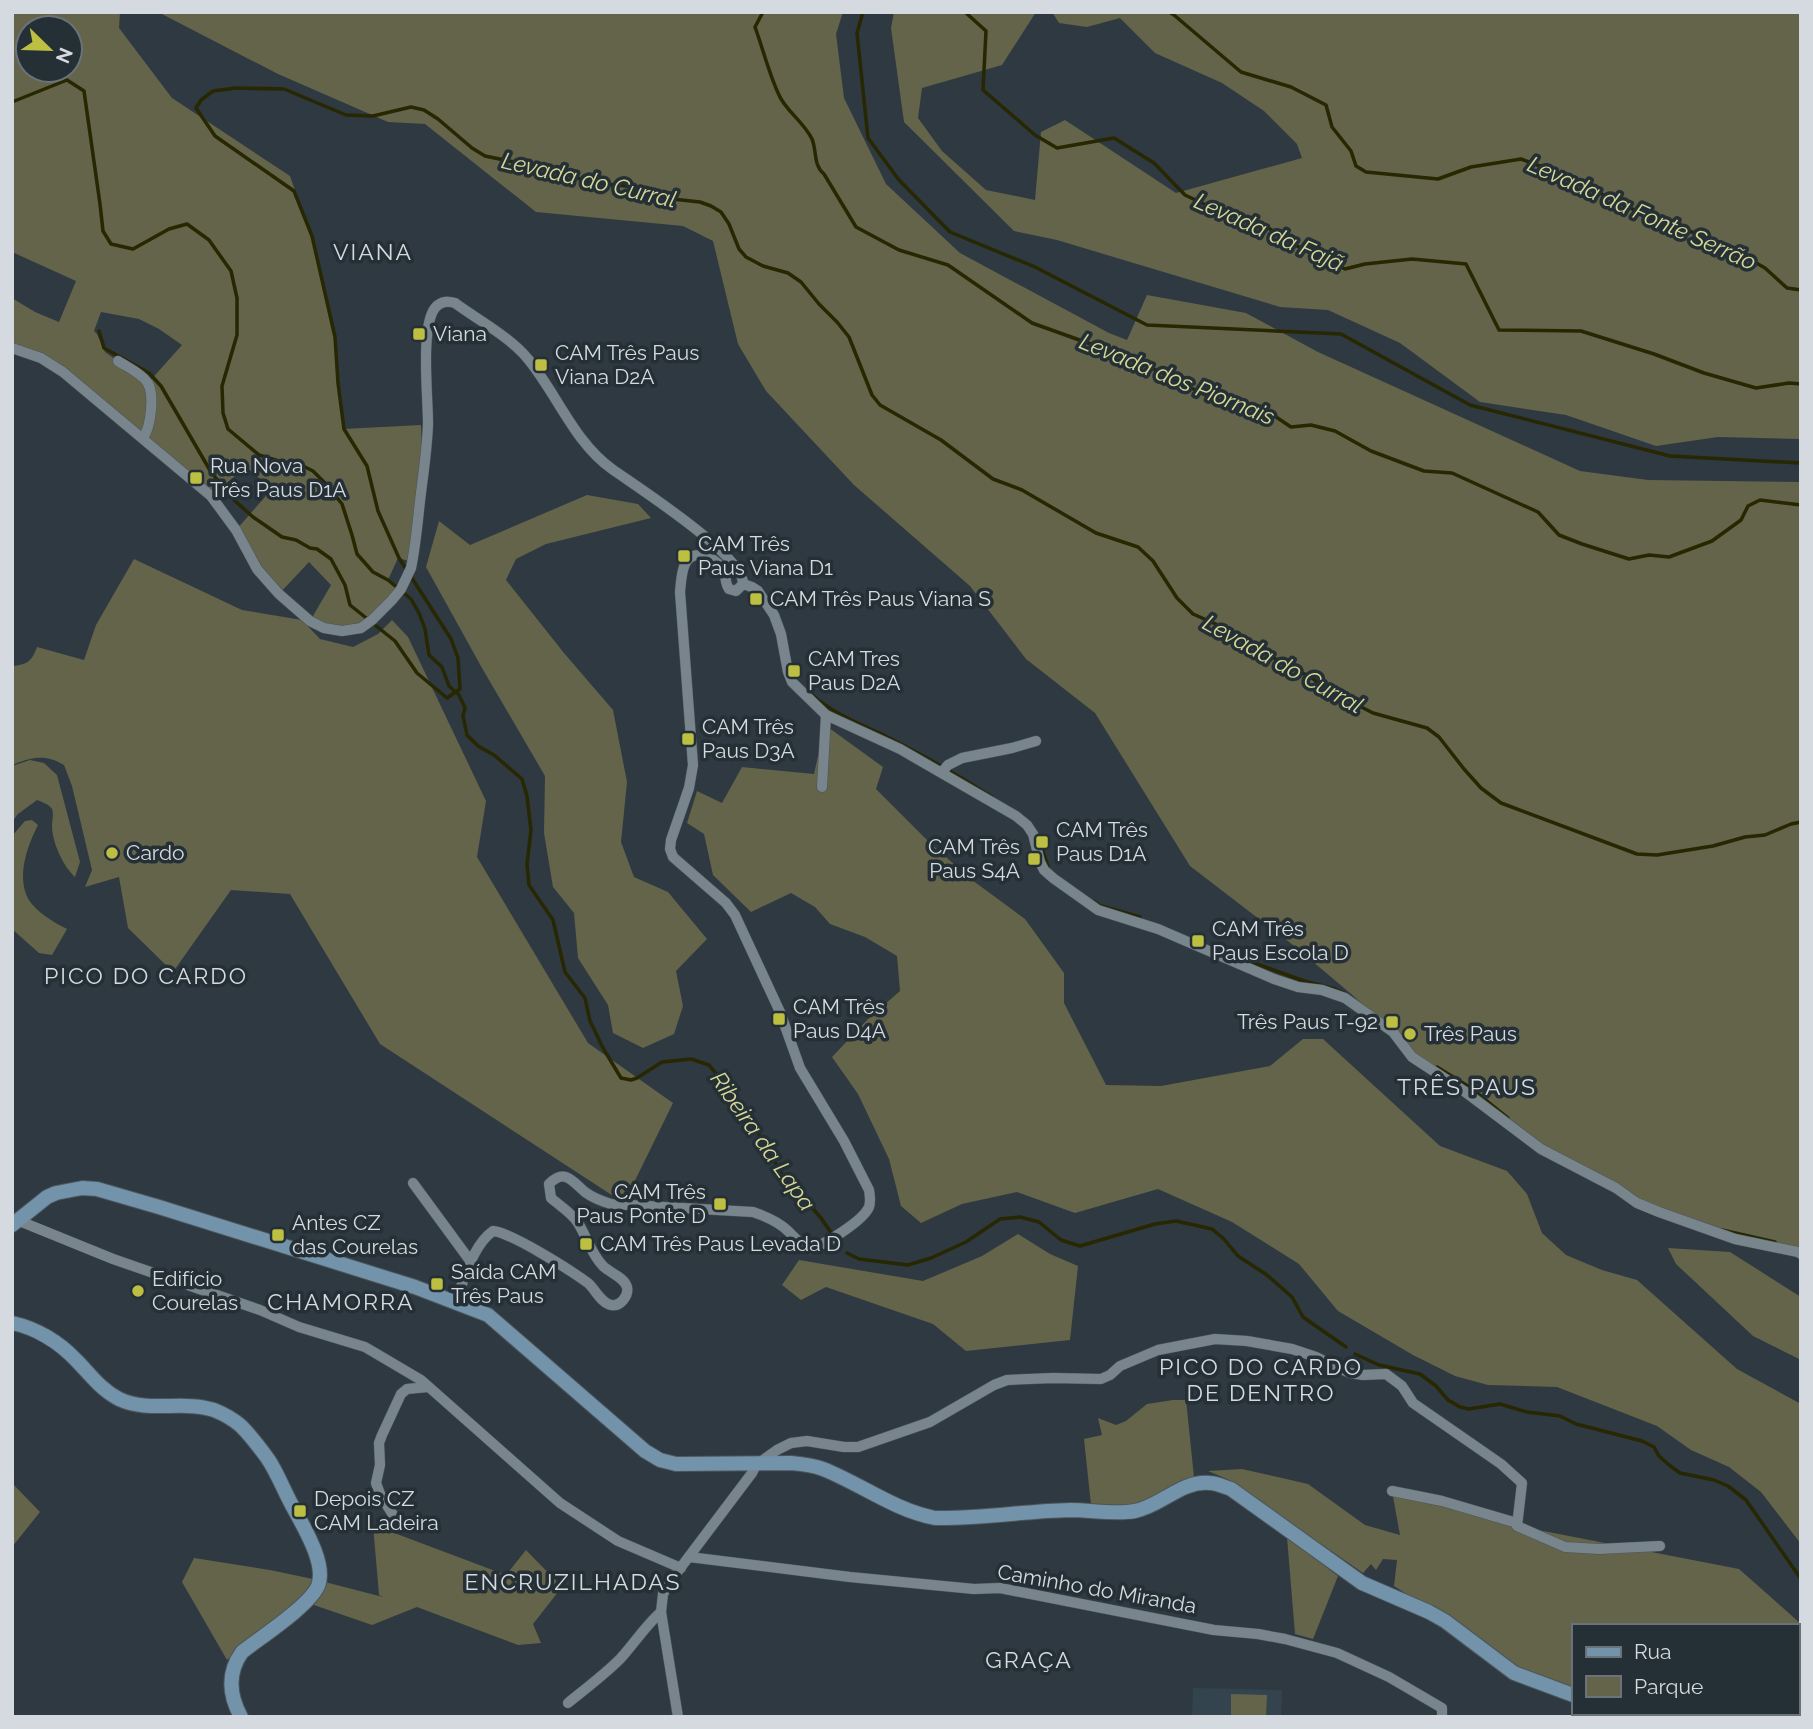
<svg xmlns="http://www.w3.org/2000/svg" width="1813" height="1729" font-family="Raleway,sans-serif">
<rect width="100%" height="100%" fill="#2f3941"/>
<!-- built -->
<path fill="#33444f" d="M1193,1688L1282,1690L1281,1717H1192Z"/>
<!-- green -->
<g fill="#63644a" fill-rule="evenodd">
<path d="M12,12H120L119,28L172,98L290,176L311,236L334,337L337,383L343,429L421,425L422,450L413,562L398,558L388,580L398,589L392,600L352,630L310,621L331,585L309,562L279,594L236,530L272,489L246,467L211,496L63,372L12,348V298L35,312L59,322L76,281L12,252ZM28,28H70V70H28ZM101,312L139,319L159,329L182,345L148,383L105,352L97,334L94,331Z"/>
<path d="M158,12H843L836,34L844,98L886,184L960,253L1109,333L1127,340L1147,295L1246,313L1318,352L1580,471L1648,480L1801,482V1254L1735,1239L1659,1212L1541,1149L1412,1057L1393,1032L1350,993L1293,945L1190,866L1095,713L1026,659L970,586L854,485L766,391L738,344L713,241L683,226L536,212L425,124L388,122L278,74Z"/>
<path d="M894,12H1036L1002,65L922,88L918,118L942,151L986,190L1035,200L1041,132L1065,120L1176,193L1302,158L1297,144L1264,111L1222,83L1155,53L1120,18L1087,27L1059,23L1052,12H1801V439L1718,437L1656,446L1566,415L1480,402L1400,343L1328,310L1280,307L1057,240L1014,231L904,122L891,28Z"/>
<path d="M587,495L638,504L651,518L546,544L516,559L506,580L564,653L613,710L627,782L621,842L634,877L668,892L707,939L676,971L683,1006L674,1034L643,1048L613,1033L608,1005L578,958L574,913L553,887L544,833L545,776L482,668L426,567L439,521L470,545Z"/>
<path d="M134,559L242,610L302,620L320,639L353,647L378,634L392,620L408,637L486,801L477,857L588,1043L673,1103L624,1203L380,1044L290,894L231,890L173,972L128,928L119,877L85,887L92,870L72,786L64,765C45,754 32,757 12,765V666C27,665 32,661 37,647L84,660L96,625Z"/>
<path d="M825,725L883,767L876,789L931,844L972,880L1025,919L1064,973V1003L1106,1085L1161,1086L1270,1066L1303,1039H1323L1440,1146L1507,1171L1527,1194L1542,1233L1566,1255L1602,1270L1637,1280L1737,1369L1801,1404V1544L1761,1492L1729,1467L1691,1450L1657,1426L1557,1387L1488,1385L1455,1376L1413,1355L1338,1311L1299,1264L1232,1222L1158,1189L1075,1213L1017,1192L962,1204L921,1223L901,1206L889,1159L858,1094L832,1057L868,1019L900,991L897,956L865,937L830,924L815,907L791,893L751,912L713,875L704,834L687,823L697,791L722,803L742,767L814,774Z"/>
<path d="M30,760L44,763L57,775L80,862L75,877C63,866 52,842 52,826C52,820 54,814 52,809C49,804 42,802 37,800L18,814L12,822V766Z"/>
<path d="M32,820L38,825C28,845 18,871 26,894C31,909 53,922 67,929L52,955L39,953L12,929V836L25,821Z"/>
<path d="M1018,1234L1050,1254L1078,1266L1070,1340L966,1351L933,1324L826,1287L801,1300L782,1285L799,1260L923,1281L982,1256Z"/>
<path d="M1668,1248L1730,1252L1801,1297V1360L1753,1336L1676,1264Z"/>
<path d="M1173,1400H1186L1194,1477C1178,1482 1163,1492 1148,1499C1130,1508 1110,1507 1091,1505L1084,1439L1102,1435L1098,1418L1116,1425L1126,1421L1147,1404Z"/>
<path d="M1242,1469L1308,1484L1365,1525L1400,1535L1392,1491L1517,1526L1739,1569L1801,1624V1717H1596L1591,1713H1797V1626H1573V1702L1394,1586L1397,1560L1383,1559L1376,1570L1371,1564L1363,1573L1227,1479L1208,1471Z"/>
<path d="M12,1483L40,1512L12,1547Z"/>
<path d="M373,1525L506,1575L526,1550L562,1587L533,1624L541,1643L518,1645L417,1607L372,1625L311,1604L325,1582L383,1597L379,1595Z"/>
<path d="M1287,1537L1338,1576L1313,1639L1295,1634Z"/>
<path d="M194,1558L270,1570L313,1579C305,1605 249,1642 227,1660L182,1582Z"/>
<path d="M1231,1694L1267,1695L1266,1717H1231Z"/>
</g>
<g fill="none" stroke-linecap="round" stroke-linejoin="round">
<!-- stream -->
<g stroke="#272701" stroke-width="3.5">
<path d="M763,12L755,27C763,49 769,74 779,95C785,110 804,122 812,139C817,151 813,165 824,174L856,227L899,250L948,265L1032,323L1138,361L1213,399L1270,413L1291,427L1311,425L1335,431L1371,451L1424,471L1452,473L1538,512L1559,535L1582,544L1629,559L1649,555L1669,557L1712,541L1741,520L1748,506L1760,500L1801,505"/>
<path d="M863,12L857,33L868,138L899,180L950,232L1035,267L1147,325L1341,334L1470,405L1670,456L1801,463"/>
<path d="M965,12L986,31L983,90L1035,135L1057,148L1114,138L1154,163L1185,195L1208,206L1227,211L1262,224L1302,249L1345,269L1365,264L1412,259L1466,264L1499,330L1581,331L1654,354L1704,373L1756,388L1789,383L1801,384"/>
<path d="M1169,12L1174,15L1241,72L1291,87L1326,105L1332,127L1351,151L1356,166L1366,172L1438,179L1471,167L1521,159L1559,173L1663,224L1699,234L1712,246L1737,252L1765,268L1787,288L1801,290"/>
<path d="M12,102L67,80L84,91L100,204L103,231L111,244L133,249L169,229L187,224L209,240L231,271L237,298V335L222,386L223,413L228,429L259,455L282,462L299,464L313,471L325,483L342,504L352,535L357,554L373,572L388,580L411,599L419,613L425,629L429,655L442,667L449,686L459,695L465,708L463,716L467,735L478,746L494,755L522,779L527,796L531,830L527,864L529,885L553,920L565,972L585,998L590,1021L603,1048L621,1078L631,1080L637,1078L662,1062L691,1059L709,1065L727,1087L758,1133L791,1190L808,1203L821,1218L832,1234"/>
<path d="M99,331L104,348L149,373L161,386L211,472L233,499L253,517L282,537L296,540L310,548L317,549L331,559L345,585L350,605L395,641L417,673L447,698L460,689L458,658L451,639L399,558L378,511L367,466L344,429L338,383L335,337L312,236L294,191L215,136L196,108L201,100L213,91L236,88L284,89L346,115L373,116L411,107L424,110L438,119L472,148L485,156L553,170L593,183L637,187L663,198L700,202L711,206L721,212L729,224L739,249L746,257L763,266L788,273L801,282L819,304L837,322L849,337L872,395L880,405L941,440L993,479L1022,490L1096,533L1138,547L1153,561L1177,598L1193,614L1236,633L1274,658L1312,678L1330,691L1373,713L1427,728L1439,737L1464,769L1481,788L1501,803L1637,854L1657,855L1713,846L1745,837L1765,835L1791,824L1801,822"/>
<path d="M811,694C837,717 867,726 897,742C930,759 961,777 992,797"/>
<path d="M1041,845L1048,867"/>
<path d="M1093,901L1101,906L1140,917"/>
<path d="M1219,950L1304,981L1335,989L1344,993"/>
<path d="M1437,1067L1471,1088L1508,1118"/>
<path d="M1722,1230L1775,1242"/>
<path d="M847,1253L859,1259L908,1265L931,1258L966,1242L1000,1219L1020,1217L1039,1222L1061,1240L1080,1246L1155,1224L1176,1221L1212,1229L1224,1239L1238,1256L1267,1275L1292,1297L1303,1317L1346,1347"/>
<path d="M1355,1354L1379,1365L1420,1374L1436,1386L1448,1400L1460,1407L1469,1409L1500,1404L1527,1412L1560,1416L1576,1424L1642,1441L1654,1447L1659,1456L1669,1465L1680,1473L1714,1480L1728,1486L1746,1500L1801,1579"/>
</g>
<defs>
<g id="minor">
<path d="M12,348L41,358L63,372L211,496L236,530L257,569L279,594L310,621L324,628L342,631L361,628L372,620L392,600L401,589L411,568C415,549 417,529 419,510C422,481 427,453 428,424C428,397 421,334 433,311C438,302 446,300 455,303C478,320 510,337 528,359C557,394 574,442 612,469C637,487 745,556 743,584"/>
<path d="M118,361C127,367 141,373 147,382C155,393 151,427 143,438"/>
<path d="M743,584L752,587L758,591L774,615L781,634L788,672L792,682L826,715L900,749L1016,816L1027,825L1033,834L1040,862L1044,870L1053,878L1098,910L1158,929L1274,979L1298,987L1322,990L1345,998L1393,1032L1412,1057L1464,1091L1541,1149L1616,1188L1637,1203L1659,1212L1735,1239L1798,1252L1801,1254"/>
<path d="M942,772L948,765L962,758L1012,748L1036,741"/>
<path d="M822,787L826,715"/>
<path d="M413,1183L471,1262"/>
<path d="M17,1220L113,1259L260,1310L299,1327L365,1347L421,1380L560,1503L618,1541L681,1568"/>
<path d="M455,1302C465,1279 472,1246 493,1231C512,1233 570,1270 588,1283C595,1289 601,1303 611,1305C620,1307 629,1296 627,1287C624,1277 610,1273 603,1266C591,1254 587,1237 578,1223C572,1213 560,1206 551,1198L549,1184C565,1168 572,1181 585,1192C593,1198 601,1201 611,1204L753,1212C765,1216 778,1221 788,1231C795,1238 800,1244 810,1249C824,1245 863,1221 869,1207C871,1201 870,1196 869,1190L844,1141L800,1068L780,1012L735,915L726,903L673,857L670,849L671,840L689,788L693,765L680,592C681,583 681,573 685,564C692,548 714,557 722,568C727,575 724,582 729,589L736,591L743,584"/>
<path d="M1392,1491L1442,1501L1517,1523"/>
<path d="M395,1518L380,1494L376,1483L380,1465L379,1443L382,1435L401,1394L407,1389L428,1387"/>
<path d="M689,1557L850,1577L974,1589L1000,1588L1214,1630L1258,1634L1285,1639L1337,1653L1389,1677L1442,1708V1717"/>
<path d="M568,1703C585,1689 604,1675 620,1659C634,1644 645,1626 661,1612"/>
<path d="M678,1717L661,1612L663,1594L669,1583L752,1473L756,1465L777,1450L791,1443L807,1441L844,1447H858L930,1422L994,1385L1007,1380L1053,1378L1101,1379L1110,1375L1120,1366L1158,1350L1215,1339L1247,1341L1292,1349L1316,1357L1338,1368L1350,1373L1363,1375L1386,1374L1402,1386L1413,1403L1501,1464L1522,1483L1517,1526L1565,1547L1599,1549L1660,1546"/>
</g>
<g id="secondary">
<path d="M12,1225L47,1197L56,1193L82,1188L97,1189L159,1207L415,1287L488,1315L645,1451L660,1460L676,1464L791,1463C802,1464 813,1465 823,1469C861,1484 894,1510 935,1518C980,1519 1025,1511 1070,1510C1092,1510 1114,1515 1135,1511C1161,1506 1182,1480 1210,1483C1217,1483 1224,1487 1231,1489L1362,1583L1429,1612L1445,1621L1514,1673L1573,1695"/>
<path d="M12,1323C36,1328 59,1342 76,1360C90,1374 101,1390 119,1399C148,1413 184,1400 214,1410C224,1414 233,1419 241,1426C251,1436 260,1448 268,1459C278,1474 284,1491 293,1507C303,1526 327,1564 318,1586C309,1606 261,1637 242,1652C227,1673 229,1695 241,1717"/>
<path d="M1655,1713L1682,1717"/>
</g>
</defs>
<!-- minor casing -->
<use href="#minor" stroke="#4c555b" stroke-width="11"/>
<!-- secondary casing -->
<use href="#secondary" stroke="#4c555b" stroke-width="16"/>
<!-- minor -->
<use href="#minor" stroke="#79858d" stroke-width="10"/>
<!-- secondary -->
<use href="#secondary" stroke="#7293a9" stroke-width="14"/>
</g>
<!-- markers -->
<g fill="#bdbf43" stroke="#252f36" stroke-width="2.5">
<rect x="412" y="327" width="14" height="14" rx="3.5"/>
<rect x="534" y="358" width="14" height="14" rx="3.5"/>
<rect x="189" y="471" width="14" height="14" rx="3.5"/>
<rect x="677" y="549" width="14" height="14" rx="3.5"/>
<rect x="749" y="592" width="14" height="14" rx="3.5"/>
<rect x="787" y="664" width="14" height="14" rx="3.5"/>
<rect x="681" y="732" width="14" height="14" rx="3.5"/>
<rect x="1035" y="835" width="14" height="14" rx="3.5"/>
<circle cx="112" cy="853" r="7"/>
<rect x="1027" y="852" width="14" height="14" rx="3.5"/>
<rect x="1191" y="934" width="14" height="14" rx="3.5"/>
<rect x="772" y="1012" width="14" height="14" rx="3.5"/>
<rect x="1385" y="1015" width="14" height="14" rx="3.5"/>
<circle cx="1410" cy="1034" r="7"/>
<rect x="713" y="1197" width="14" height="14" rx="3.5"/>
<rect x="271" y="1228" width="14" height="14" rx="3.5"/>
<rect x="579" y="1237" width="14" height="14" rx="3.5"/>
<rect x="430" y="1277" width="14" height="14" rx="3.5"/>
<circle cx="138" cy="1291" r="7"/>
<rect x="293" y="1504" width="14" height="14" rx="3.5"/>
</g>
<g text-anchor="middle" stroke-width="7" stroke-linejoin="round" paint-order="stroke">
<!-- poi labels -->
<g font-size="21" fill="#d4dadf" stroke="#252f36" text-anchor="start">
<text x="433" y="341">Viana</text>
<text x="555" y="360">CAM Três Paus<tspan x="555" dy="24">Viana D2A</tspan></text>
<text x="210" y="473">Rua Nova<tspan x="210" dy="24">Três Paus D1A</tspan></text>
<text x="698" y="551">CAM Três<tspan x="698" dy="24">Paus Viana D1</tspan></text>
<text x="770" y="606">CAM Três Paus Viana S</text>
<text x="808" y="666">CAM Tres<tspan x="808" dy="24">Paus D2A</tspan></text>
<text x="702" y="734">CAM Três<tspan x="702" dy="24">Paus D3A</tspan></text>
<text x="1056" y="837">CAM Três<tspan x="1056" dy="24">Paus D1A</tspan></text>
<text x="1020" y="854" text-anchor="end">CAM Três<tspan x="1020" dy="24">Paus S4A</tspan></text>
<text x="126" y="860">Cardo</text>
<text x="1212" y="936">CAM Três<tspan x="1212" dy="24">Paus Escola D</tspan></text>
<text x="793" y="1014">CAM Três<tspan x="793" dy="24">Paus D4A</tspan></text>
<text x="1378" y="1029" text-anchor="end">Três Paus T-92</text>
<text x="1424" y="1041">Três Paus</text>
<text x="706" y="1199" text-anchor="end">CAM Três<tspan x="706" dy="24">Paus Ponte D</tspan></text>
<text x="292" y="1230">Antes CZ<tspan x="292" dy="24">das Courelas</tspan></text>
<text x="600" y="1251">CAM Três Paus Levada D</text>
<text x="451" y="1279">Saída CAM<tspan x="451" dy="24">Três Paus</tspan></text>
<text x="152" y="1286">Edifício<tspan x="152" dy="24">Courelas</tspan></text>
<text x="314" y="1506">Depois CZ<tspan x="314" dy="24">CAM Ladeira</tspan></text>
</g>
<!-- street labels -->
<g font-size="21" fill="#d4dadf" stroke="#252f36">
<text transform="translate(1097 1589) rotate(10)" y="7">Caminho do Miranda</text>
</g>
<!-- water labels -->
<g font-size="23" font-style="italic" fill="#d5d896" stroke="#252f36">
<text transform="translate(589 180) rotate(13)" y="8">Levada do Curral</text>
<text transform="translate(1642 213) rotate(24)" y="8">Levada da Fonte Serrão</text>
<text transform="translate(1269 232) rotate(24)" y="8">Levada da Fajã</text>
<text transform="translate(1177 379) rotate(22)" y="8">Levada dos Piornais</text>
<text transform="translate(1283 664) rotate(29)" y="8">Levada do Curral</text>
<text transform="translate(763 1141) rotate(55)" y="8">Ribeira da Lapa</text>
</g>
<!-- neighbourhood labels -->
<g font-size="23" letter-spacing="2" fill="#d4dadf" stroke="#252f36">
<text x="373" y="260">VIANA</text>
<text x="146" y="984">PICO DO CARDO</text>
<text x="1467" y="1095">TRÊS PAUS</text>
<text x="341" y="1310">CHAMORRA</text>
<text x="1261" y="1375">PICO DO CARDO<tspan x="1261" dy="26">DE DENTRO</tspan></text>
<text x="573" y="1590">ENCRUZILHADAS</text>
<text x="1029" y="1668">GRAÇA</text>
</g>
</g>
<!-- border -->
<rect width="1813" height="1729" fill="none" stroke="#d4dadf" stroke-width="28"/>
<!-- legend -->
<rect x="1572" y="1624" width="228" height="91" fill="#252f36" stroke="#6b737a" stroke-width="2"/>
<rect x="1586" y="1647" width="35" height="10" fill="#7293a9" stroke="#6b737a" stroke-width="2"/>
<text x="1634" y="1659" font-size="21" fill="#d4dadf">Rua</text>
<rect x="1586" y="1676" width="35" height="21" fill="#63644a" stroke="#6b737a" stroke-width="2"/>
<text x="1634" y="1694" font-size="21" fill="#d4dadf">Parque</text>
<!-- north arrow -->
<g transform="translate(49 49) rotate(113)"><circle r="33" fill="#252f36" stroke="#6b737a" stroke-width="2"/>
<path d="M0-5L12 26L0 18L-12 26Z" fill="#bdbf43"/>
<text y="-10" font-size="19" font-weight="bold" text-anchor="middle" fill="#d4dadf">N</text>
</g>
</svg>
